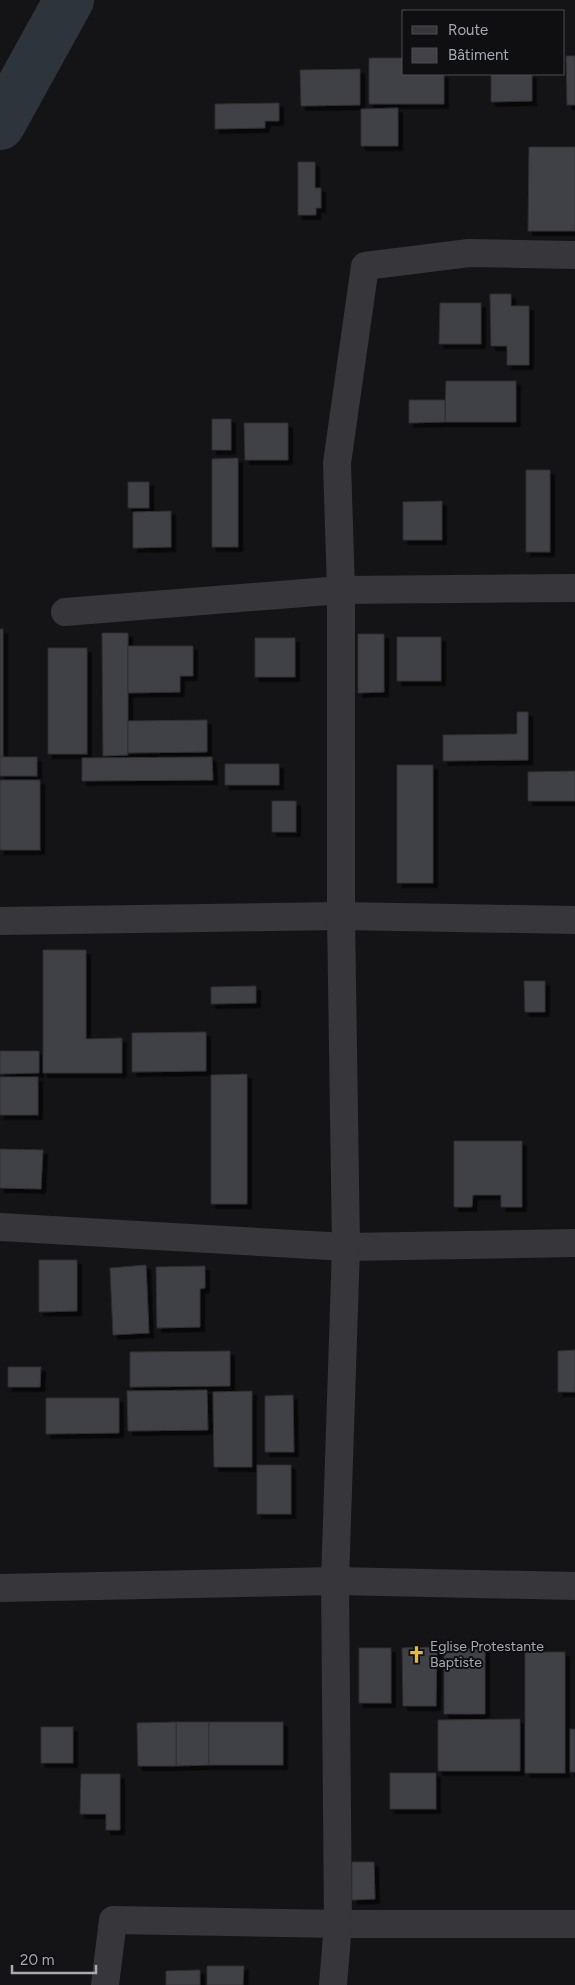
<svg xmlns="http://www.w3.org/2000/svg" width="575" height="1985" font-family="Figtree,sans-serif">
<defs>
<filter id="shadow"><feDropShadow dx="4.5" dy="4.5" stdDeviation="0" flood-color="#0009"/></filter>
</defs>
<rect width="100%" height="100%" fill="#141416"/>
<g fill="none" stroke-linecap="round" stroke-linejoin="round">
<!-- river -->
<path stroke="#2d343b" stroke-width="50" d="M0,125L69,0"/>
</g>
<!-- building -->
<g fill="#414146" stroke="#2f2e32" filter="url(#shadow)">
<path d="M566,56H575V105H567Z"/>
<path d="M369,58H404V74H444V104H369Z"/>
<path d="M360,69V105L301,106L300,70Z"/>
<path d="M491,74H532V101L491,102Z"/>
<path d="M279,103V121H265V128L215,129V104Z"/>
<path d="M398,108V146H361V109Z"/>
<path d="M529,147H575V231H528Z"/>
<path d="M298,162H315V188H321V208H316V215H298Z"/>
<path d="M490,294H511V306H529V365H507V346H491Z"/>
<path d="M440,303H481V344H439Z"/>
<path d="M446,381H516V422H445Z"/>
<path d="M409,400H445V422L409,423Z"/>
<rect x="212" y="419" width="19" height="31"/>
<path d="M244,423H288V460H245Z"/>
<path d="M238,458V547H212V459Z"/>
<rect x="526" y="470" width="24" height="82"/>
<rect x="128" y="482" width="21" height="26"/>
<path d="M442,501V540H403V502Z"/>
<path d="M171,511V547L133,548V512Z"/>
<rect x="0" y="629" width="3" height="128"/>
<path d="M102,633H128V755L103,756Z"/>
<path d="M358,634H384V692L358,693Z"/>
<rect x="397" y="637" width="44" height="44"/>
<rect x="255" y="638" width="40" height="39"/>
<path d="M128,646H193V676H180V692L128,693Z"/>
<rect x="48" y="648" width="39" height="106"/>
<path d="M517,712H528V760L443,761V735L517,734Z"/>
<path d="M207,720V752L128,753V721Z"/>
<rect x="0" y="757" width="37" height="19"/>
<path d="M212,757L213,780L82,781V758Z"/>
<rect x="225" y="764" width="54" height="21"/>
<rect x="397" y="765" width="36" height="118"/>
<path d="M575,771V801H528V772Z"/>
<rect x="0" y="780" width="40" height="70"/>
<rect x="272" y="801" width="24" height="31"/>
<path d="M43,950H86V1039L122,1038V1073H43Z"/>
<path d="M524,981H545V1012H525Z"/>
<path d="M256,986V1003L211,1004V987Z"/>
<path d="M206,1032V1071L132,1072V1033Z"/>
<path d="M0,1051H39V1073L0,1074Z"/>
<path d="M247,1074V1204H211V1075Z"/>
<rect x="0" y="1077" width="38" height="38"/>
<path d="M454,1141H522V1207H501V1195H473L472,1207H454Z"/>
<path d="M0,1149L43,1150L41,1189L0,1188Z"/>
<path d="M39,1260H77V1311L39,1312Z"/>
<path d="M146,1265L149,1333L113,1335L110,1268Z"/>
<path d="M205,1266V1288L200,1289V1327L157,1328L156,1267Z"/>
<path d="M575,1350V1392H558V1351Z"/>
<path d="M230,1351V1386L130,1387V1352Z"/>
<path d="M8,1367H41L40,1387H8Z"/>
<path d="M207,1390L208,1430L128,1431L127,1391Z"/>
<path d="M252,1391V1467H214L213,1392Z"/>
<path d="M293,1395L294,1452H265V1396Z"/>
<path d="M46,1398H119V1433L46,1434Z"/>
<rect x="257" y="1465" width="34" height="49"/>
<path d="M437,1647L436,1706H403L402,1648Z"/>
<rect x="359" y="1648" width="32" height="55"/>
<path d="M444,1648L485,1649V1714H444Z"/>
<rect x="525" y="1652" width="40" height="121"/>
<path d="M520,1719V1771H438V1720Z"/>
<path d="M176,1722H209V1765L176,1766Z"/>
<path d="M176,1722V1766H138L137,1723Z"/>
<rect x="209" y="1722" width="74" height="43"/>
<rect x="41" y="1727" width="32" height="36"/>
<rect x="570" y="1729" width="5" height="43"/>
<rect x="390" y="1773" width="46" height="36"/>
<path d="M81,1774H120V1830H106V1814H80Z"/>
<path d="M352,1862H374L375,1899L352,1900Z"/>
<path d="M207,1966H244L243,1985H207Z"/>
<path d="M200,1970V1985H166V1971Z"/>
</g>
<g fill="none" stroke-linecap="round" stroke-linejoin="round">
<!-- street -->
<g stroke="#36363b" stroke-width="28">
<path d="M65,612L341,590L575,588"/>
<path d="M0,921L341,916L575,920"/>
<path d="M0,1227L346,1247L575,1243"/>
<path d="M0,1588L335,1581L575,1586"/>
<path d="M105,1985L113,1920L338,1924H575"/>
<path d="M333,1985L338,1924L335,1581L346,1247L341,916V590L337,463L365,266L469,253L575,255"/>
</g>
</g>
<!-- icons -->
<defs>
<symbol id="church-bare" viewBox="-9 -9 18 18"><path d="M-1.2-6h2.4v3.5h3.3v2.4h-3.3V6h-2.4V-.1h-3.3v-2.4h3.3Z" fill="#e7b83b" stroke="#0f0f11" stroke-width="2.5" paint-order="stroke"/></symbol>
</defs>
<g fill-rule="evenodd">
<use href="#church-bare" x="404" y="1642" width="25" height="25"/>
</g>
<g text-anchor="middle" stroke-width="4" stroke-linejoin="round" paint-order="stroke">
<!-- poi labels -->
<g font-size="14" fill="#a7aab5" stroke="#0f0f11" text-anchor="start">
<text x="430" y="1651">Eglise Protestante<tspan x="430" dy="16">Baptiste</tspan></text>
</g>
</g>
<!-- legend -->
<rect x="402" y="10" width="162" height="65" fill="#0f0f11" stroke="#4c4d53"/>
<rect x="412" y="26" width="25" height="8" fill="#36363b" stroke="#4c4d53"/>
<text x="448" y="35" font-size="15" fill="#a7aab5">Route</text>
<rect x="412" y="48" width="25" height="15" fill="#414146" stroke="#4c4d53"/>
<text x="448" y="60" font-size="15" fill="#a7aab5">Bâtiment</text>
<!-- scale -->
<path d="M12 1965v8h84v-8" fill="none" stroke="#a7aab5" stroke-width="2.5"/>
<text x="20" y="1965" font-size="15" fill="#a7aab5" stroke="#0f0f11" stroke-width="4" paint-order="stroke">20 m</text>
</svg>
